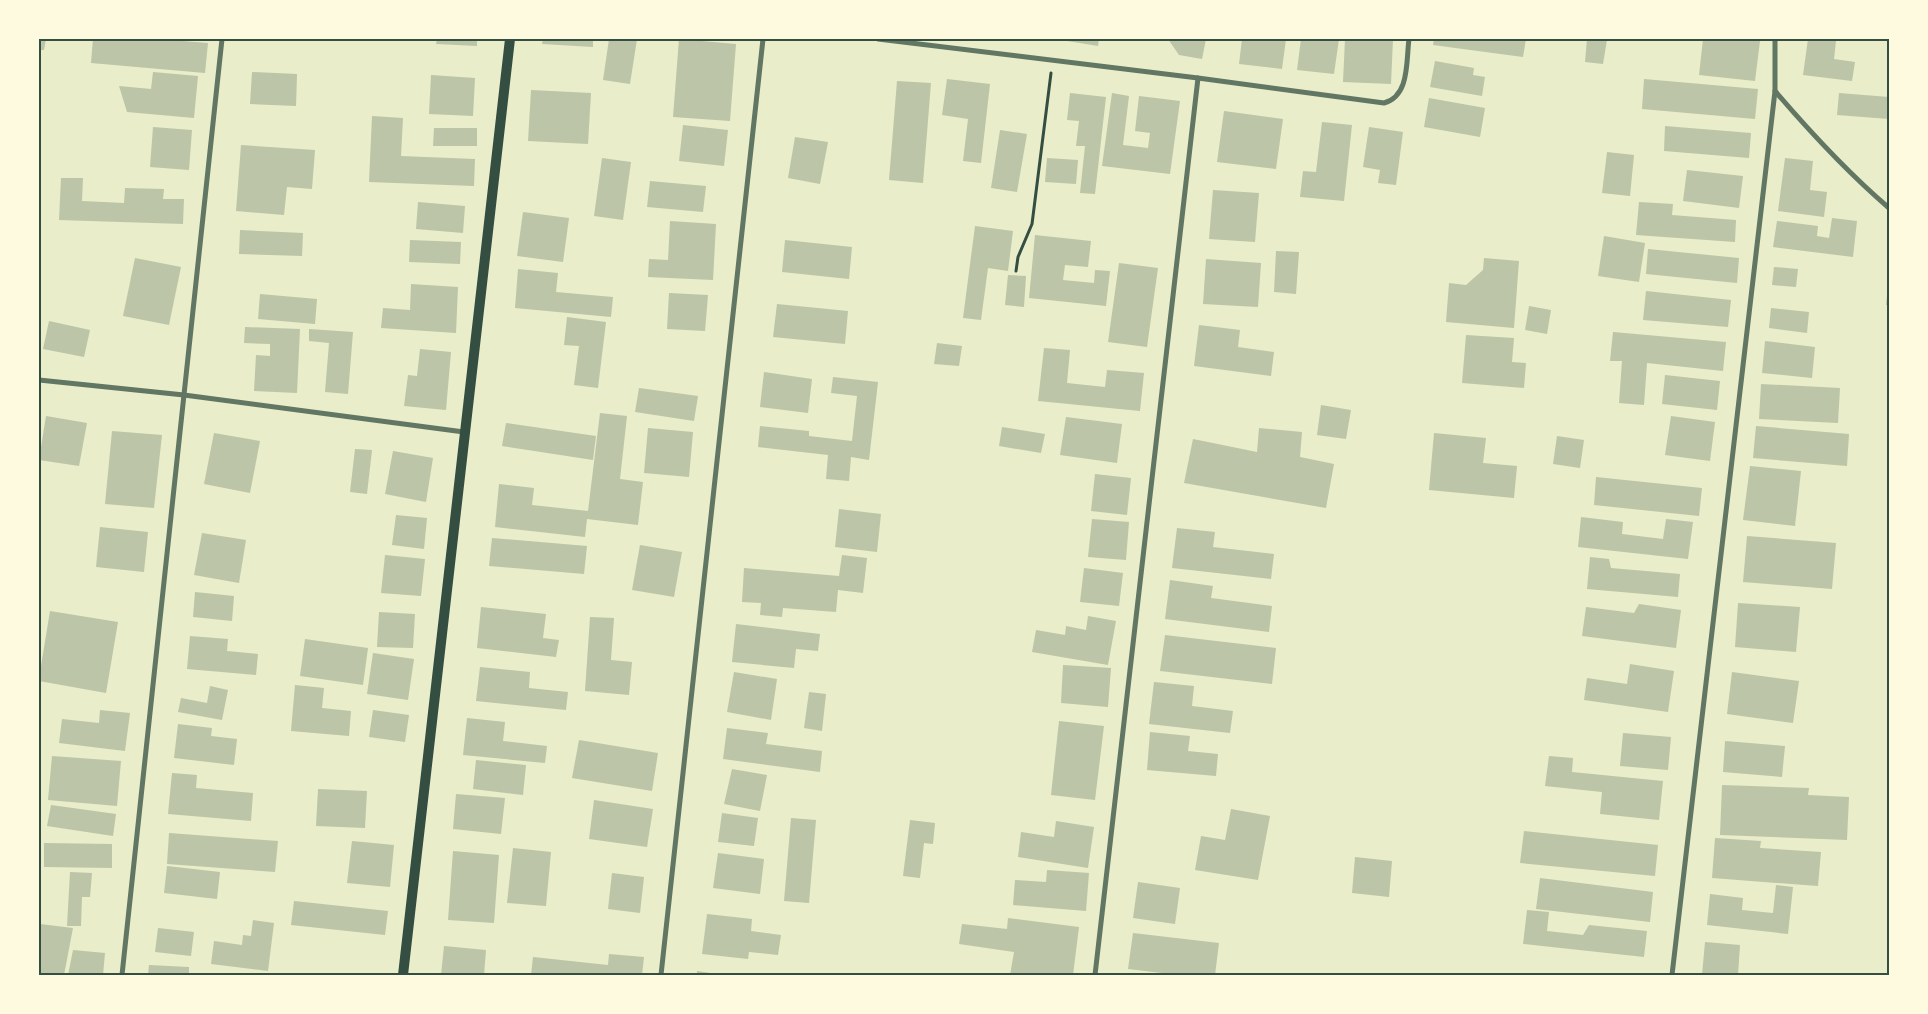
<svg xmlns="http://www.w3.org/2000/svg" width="1928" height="1014" font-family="'Roboto Condensed',sans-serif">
<rect width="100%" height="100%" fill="#e9edc9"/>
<!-- building -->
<g fill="#bcc5a7">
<path d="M39,39H46L44,50H39Z"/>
<path d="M93,39H158L208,43L205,73L91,63Z"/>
<path d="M437,39H477V46L436,44Z"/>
<path d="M543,39H593V47L542,44Z"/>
<path d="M609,39H637L630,84L603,80Z"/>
<path d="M679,39L736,44L730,121L673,117Z"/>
<path d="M1055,39H1099L1098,46Z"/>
<path d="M1168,39H1206L1202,59L1179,55Z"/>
<path d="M1242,39H1286L1282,69L1239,64Z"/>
<path d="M1301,39H1339L1334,74L1297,70Z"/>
<path d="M1345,39H1393L1391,84L1343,82Z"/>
<path d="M1434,39H1526L1523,57L1433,45Z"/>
<path d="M1587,39L1607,40L1603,64L1585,62Z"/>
<path d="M1703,39H1736L1760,41L1755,81L1699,75Z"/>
<path d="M1808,39L1836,41L1834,59L1855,62L1852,81L1803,75Z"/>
<path d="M1435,61L1474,68L1473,75L1485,77L1482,96L1430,87Z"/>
<path d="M153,72L198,76L194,118L127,112L119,86L151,89Z"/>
<path d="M252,72L297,74L296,106L250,104Z"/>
<path d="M431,75L475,78L473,116L429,114Z"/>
<path d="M947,79L990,84L981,163L963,161L968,119L942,115Z"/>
<path d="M1644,79L1758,89L1755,119L1642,109Z"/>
<path d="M897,81L931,83L923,183L889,180Z"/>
<path d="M531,90L591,93L588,144L528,141Z"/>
<path d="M1070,93L1106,97L1095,194L1080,193L1085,146H1076L1079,121L1067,120Z"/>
<path d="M1112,93L1129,96L1123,145L1148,148L1150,133L1135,131L1139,96L1180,101L1170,174L1102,166Z"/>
<path d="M1839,93L1889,97V119L1837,115Z"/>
<path d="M1429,98L1485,108L1480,137L1424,127Z"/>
<path d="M1224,111L1283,119L1276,169L1217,162Z"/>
<path d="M372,116L403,118L401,156L475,159L474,186L369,182Z"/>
<path d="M1322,122L1352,125L1344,201L1300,197L1303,171L1316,172Z"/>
<path d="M683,125L728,130L724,166L679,161Z"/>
<path d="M1665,126L1751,133L1749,158L1664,151Z"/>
<path d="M153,127L192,130L189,170L150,167Z"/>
<path d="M1369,127L1403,132L1396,185L1378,183L1380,170L1363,167Z"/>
<path d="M434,128H477V146H433Z"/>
<path d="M1000,130L1027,134L1017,192L991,188Z"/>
<path d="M795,137L828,142L820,184L788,178Z"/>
<path d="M241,145L315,150L312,189L287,187L284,215L236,211Z"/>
<path d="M1607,152L1634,155L1630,196L1602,193Z"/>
<path d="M602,158L631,162L623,220L594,216Z"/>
<path d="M1047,158L1078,160L1076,184L1045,182Z"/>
<path d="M1785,158L1813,161L1810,190L1827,192L1824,217L1778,211Z"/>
<path d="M1687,170L1743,176L1739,208L1683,201Z"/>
<path d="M61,178H83L82,201L124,203L125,188L164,189L163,199H184L183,224L59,220Z"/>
<path d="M650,181L706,186L703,212L647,207Z"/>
<path d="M1213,190L1259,193L1255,242L1209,239Z"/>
<path d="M418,202L465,206L463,233L416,229Z"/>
<path d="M1639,202L1673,204L1672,215L1736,220L1735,242L1636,235Z"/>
<path d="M523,212L569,218L563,262L517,256Z"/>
<path d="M1832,218L1857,221L1853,257L1773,247L1777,221L1818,226L1817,236L1829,238Z"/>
<path d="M670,221L716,224L713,280L648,277L649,259L668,260Z"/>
<path d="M975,226L1013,231L1008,271L988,268L981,320L963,318Z"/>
<path d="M240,230L303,233L302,256L239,254Z"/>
<path d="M1035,235L1091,241L1088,267L1065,265L1063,280L1094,283L1095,270L1110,271L1106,306L1029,298Z"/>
<path d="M1604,236L1645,243L1639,282L1598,276Z"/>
<path d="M410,240L461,242L460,264L409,262Z"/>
<path d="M785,240L852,247L849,279L782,272Z"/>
<path d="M1648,249L1739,258L1737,283L1646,274Z"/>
<path d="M1276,251L1299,252L1296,294L1274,292Z"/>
<path d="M135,258L181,267L169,325L123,316Z"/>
<path d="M1484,258L1519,261L1514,328L1446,322L1449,283L1466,285L1483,270Z"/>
<path d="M1206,259L1261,263L1258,307L1203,304Z"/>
<path d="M1119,263L1158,268L1147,347L1108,342Z"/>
<path d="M1774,267L1798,269L1796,287L1772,285Z"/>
<path d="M518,269L558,273L556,292L613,297L611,317L515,308Z"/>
<path d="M1008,275L1026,276L1024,307L1005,305Z"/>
<path d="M411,284L458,287L456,333L381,328L383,308L410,310Z"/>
<path d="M1888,287H1889V305H1886Z"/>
<path d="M1646,291L1731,300L1728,327L1643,320Z"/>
<path d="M669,293L708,295L705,331L667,329Z"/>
<path d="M260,294L317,299L315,324L258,319Z"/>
<path d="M777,304L848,311L845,344L773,337Z"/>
<path d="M1529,306L1551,310L1547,334L1525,330Z"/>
<path d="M1771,308L1809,312L1807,333L1769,328Z"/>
<path d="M567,317L606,322L598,388L574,385L579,346L564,345Z"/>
<path d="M49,321L90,330L84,357L43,349Z"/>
<path d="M1199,325L1240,330L1238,347L1274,352L1271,376L1194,366Z"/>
<path d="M245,327L300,329L297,393L254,391L256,355L270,356V344L244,343Z"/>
<path d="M309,329L353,332L348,394L325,392L329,343L309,341Z"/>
<path d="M1613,332L1726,342L1723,371L1647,363L1644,405L1619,403L1622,361H1610Z"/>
<path d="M1466,335L1514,338L1512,362L1526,363L1524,388L1462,383Z"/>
<path d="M1765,341L1815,347L1812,378L1762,373Z"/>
<path d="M937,343L962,346L959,366L934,364Z"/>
<path d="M1044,348L1070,350L1067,383L1105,387L1107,370L1144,373L1140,411L1038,401Z"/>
<path d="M420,349L451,352L446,410L404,406L408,375L417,376Z"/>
<path d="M764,372L812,379L808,413L760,407Z"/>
<path d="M1665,375L1720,381L1717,410L1662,404Z"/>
<path d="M833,377L878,382L869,460L851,457L849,481L826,479L828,455L758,447L760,426L809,431V436L852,441L857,396L831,393Z"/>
<path d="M1761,384L1840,388L1838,423L1759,419Z"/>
<path d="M639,388L698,396L694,421L635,412Z"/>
<path d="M1321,405L1351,410L1346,439L1317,435Z"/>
<path d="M600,413L627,416L620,479L643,482L638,525L587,519L585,537L495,527L499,484L534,488L532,505L588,511Z"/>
<path d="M46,416L87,423L79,466L39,460Z"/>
<path d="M1671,416L1715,422L1710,461L1665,455Z"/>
<path d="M1066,417L1122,424L1117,463L1060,455Z"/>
<path d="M506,423L596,436L593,460L502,446Z"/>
<path d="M1756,426L1849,434L1847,466L1753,458Z"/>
<path d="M1002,427L1045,434L1041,453L999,446Z"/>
<path d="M648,428L693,432L689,477L644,473Z"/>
<path d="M1259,428L1302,432L1300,457L1334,464L1326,508L1184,483L1193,439L1257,452Z"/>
<path d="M112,431L162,435L154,508L105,504Z"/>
<path d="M214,433L260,441L250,493L204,484Z"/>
<path d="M1434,433L1486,438L1483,463L1517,466L1514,498L1429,490Z"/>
<path d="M1557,436L1584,440L1580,468L1553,464Z"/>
<path d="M355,449L372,450L367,494L350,492Z"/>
<path d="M393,451L433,458L426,502L385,494Z"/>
<path d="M1750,466L1801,471L1795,526L1743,520Z"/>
<path d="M1095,474L1131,478L1127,515L1091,511Z"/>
<path d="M1596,477L1702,488L1699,516L1594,505Z"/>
<path d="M839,509L881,514L877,552L835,547Z"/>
<path d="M396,515L427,518L424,549L392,545Z"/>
<path d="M1581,517L1623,522L1622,534L1663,539L1666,519L1693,522L1688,559L1578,547Z"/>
<path d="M1092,519L1129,522L1126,560L1088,557Z"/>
<path d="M100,527L148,532L144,572L96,567Z"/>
<path d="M1177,528L1215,532L1213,547L1274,554L1271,579L1172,568Z"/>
<path d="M202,533L246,540L239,583L194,575Z"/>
<path d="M1747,536L1836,543L1832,589L1743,582Z"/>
<path d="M492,538L587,546L584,574L489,566Z"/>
<path d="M640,545L682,552L674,597L632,590Z"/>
<path d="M385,555L425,559L421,596L381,593Z"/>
<path d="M842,555L867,558L863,593L838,590L836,612L783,608L782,617L760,615L761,603L742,602L744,568L839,576Z"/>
<path d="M1590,557L1609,559L1611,568L1680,574L1678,597L1587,589Z"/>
<path d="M1084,568L1123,573L1119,606L1080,602Z"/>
<path d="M1170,580L1213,586L1211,598L1272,606L1269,632L1165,619Z"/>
<path d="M195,592L234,596L232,621L193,617Z"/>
<path d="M1738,603L1800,607L1796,652L1735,647Z"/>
<path d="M1639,604L1681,610L1676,648L1582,636L1586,607L1634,613Z"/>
<path d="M481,607L546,614L543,638L559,640L556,657L477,648Z"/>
<path d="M50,611L118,622L106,693L39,681V665L41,666Z"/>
<path d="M379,612L415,614L413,648L377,647Z"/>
<path d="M1088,616L1116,621L1108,665L1032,652L1036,630L1065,635L1066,626L1086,630Z"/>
<path d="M590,617L614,618L611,660L632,662L629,695L585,691Z"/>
<path d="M736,624L820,634L818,651L796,649L794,668L732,662Z"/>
<path d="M1165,635L1276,648L1272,684L1160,671Z"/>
<path d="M190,636L228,639L227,651L258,654L256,675L187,669Z"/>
<path d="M305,639L368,648L363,685L300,676Z"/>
<path d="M373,653L414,659L408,700L367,694Z"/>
<path d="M1630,664L1674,671L1668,712L1584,700L1587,678L1627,684Z"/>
<path d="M1063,665L1111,668L1108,707L1061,703Z"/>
<path d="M480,667L530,672L529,688L568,692L566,710L476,701Z"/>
<path d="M734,672L777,679L771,720L727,712Z"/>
<path d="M1732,672L1799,681L1793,723L1727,714Z"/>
<path d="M1154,682L1194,686L1192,706L1233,711L1230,733L1149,724Z"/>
<path d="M295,685L324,688L322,708L351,711L349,736L291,731Z"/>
<path d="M210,686L228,690L222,720L178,712L181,698L207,703Z"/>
<path d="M809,692L826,694L822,731L804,728Z"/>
<path d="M100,710L130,713L125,751L59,743L62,719L99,723Z"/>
<path d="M373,710L409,715L405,742L369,737Z"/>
<path d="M467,718L505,722L503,741L547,746L545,763L463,755Z"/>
<path d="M1059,721L1104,726L1095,800L1051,795Z"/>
<path d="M178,724L212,728L211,736L237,739L234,765L174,758Z"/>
<path d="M727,728L768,733L766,744L822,751L820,772L723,759Z"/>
<path d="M1150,732L1190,736L1188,751L1218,754L1216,776L1147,770Z"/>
<path d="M1623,733L1671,737L1668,770L1620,766Z"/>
<path d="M579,740L658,753L652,791L572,778Z"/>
<path d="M1725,741L1785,746L1782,777L1723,772Z"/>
<path d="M52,756L121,761L117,806L48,800Z"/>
<path d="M1549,756L1573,758L1572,772L1663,781L1659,820L1600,814L1602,792L1545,786Z"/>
<path d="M476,760L526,765L523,795L473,789Z"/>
<path d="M732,769L767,775L760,811L724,804Z"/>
<path d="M172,773L197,775L196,788L253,793L251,821L168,814Z"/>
<path d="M1722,785L1809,788L1808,795L1849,797L1847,840L1720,835Z"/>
<path d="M318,789L367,791L365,828L316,826Z"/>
<path d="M456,794L505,798L501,834L453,829Z"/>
<path d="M594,800L653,809L647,847L589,839Z"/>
<path d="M51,805L116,814L113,836L47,826Z"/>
<path d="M1231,809L1270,816L1258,880L1195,870L1201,836L1225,840Z"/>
<path d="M722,813L758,818L754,846L718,842Z"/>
<path d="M791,818L816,820L809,903L784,901Z"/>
<path d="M910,820L935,823L933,844L924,843L920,878L903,876Z"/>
<path d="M1056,821L1094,827L1088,868L1018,857L1021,832L1054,837Z"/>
<path d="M1524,831L1658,845L1655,876L1520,863Z"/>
<path d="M169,833L278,841L275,872L167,864Z"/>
<path d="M1715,838L1761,841L1760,848L1821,852L1818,886L1712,878Z"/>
<path d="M352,841L394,845L390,887L347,883Z"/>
<path d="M44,843L112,844V868L44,867Z"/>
<path d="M513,848L551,852L546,906L507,903Z"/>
<path d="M453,851L499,855L494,923L448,920Z"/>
<path d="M718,853L764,859L760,894L713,888Z"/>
<path d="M1355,857L1392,861L1389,897L1352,893Z"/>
<path d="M167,866L220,872L217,899L164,893Z"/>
<path d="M1047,870L1089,873L1086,911L1013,905L1015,880L1046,882Z"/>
<path d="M70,872L92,873L90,897H82L81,926H67Z"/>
<path d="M612,873L644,877L640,913L608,909Z"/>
<path d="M1540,878L1653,892L1650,922L1536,909Z"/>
<path d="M1138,882L1180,888L1175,924L1133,918Z"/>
<path d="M1776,885L1793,887L1788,934L1707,925L1710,894L1743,898L1742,910L1773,913Z"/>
<path d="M294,901L388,911L385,935L291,925Z"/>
<path d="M1527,910L1549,912L1547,931L1583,935L1589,925L1647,931L1644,957L1523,944Z"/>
<path d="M707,914L752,919L751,931L781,935L778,955L749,952L748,959L702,954Z"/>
<path d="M1008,918L1079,927L1073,975H1010L1014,952L959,944L962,924L1007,929Z"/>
<path d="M253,920L274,923L268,971L211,964L214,941L242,945L243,935L251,936Z"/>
<path d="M40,924L73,928L64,975L39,974Z"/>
<path d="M158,928L194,932L191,956L155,952Z"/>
<path d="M1133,933L1219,943L1215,975H1179L1128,969Z"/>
<path d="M1705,942L1740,945L1738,975H1702Z"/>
<path d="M444,946L486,950L484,975H441Z"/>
<path d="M73,950L105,953L103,975H68Z"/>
<path d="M609,954L644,957L642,975H531L533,957L608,965Z"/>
<path d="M149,965L189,967V975H148Z"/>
<path d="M697,971L717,974V975H697Z"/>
</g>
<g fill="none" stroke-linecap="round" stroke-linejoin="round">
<!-- path -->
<path stroke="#344e41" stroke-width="3" d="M1016,271L1018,257L1032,224L1051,73"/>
<!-- minor -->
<g stroke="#617663" stroke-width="5">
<path d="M878,39L1198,78L1384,103C1410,96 1406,61 1409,39"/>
<path d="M1775,91C1811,133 1847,172 1889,208"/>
<path d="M39,380L184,395L464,432"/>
<path d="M122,975L222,39"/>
<path d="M661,975L763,39"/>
<path d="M1095,975L1198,78"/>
<path d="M1672,975L1775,91V39"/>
</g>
<!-- secondary -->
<path stroke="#344e41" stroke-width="10" d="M403,975L510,39"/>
</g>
<!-- border -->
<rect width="1928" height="1014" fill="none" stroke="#fefae0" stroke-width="80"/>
<rect x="40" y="40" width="1848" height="934" fill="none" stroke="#344e41" stroke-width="2"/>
</svg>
